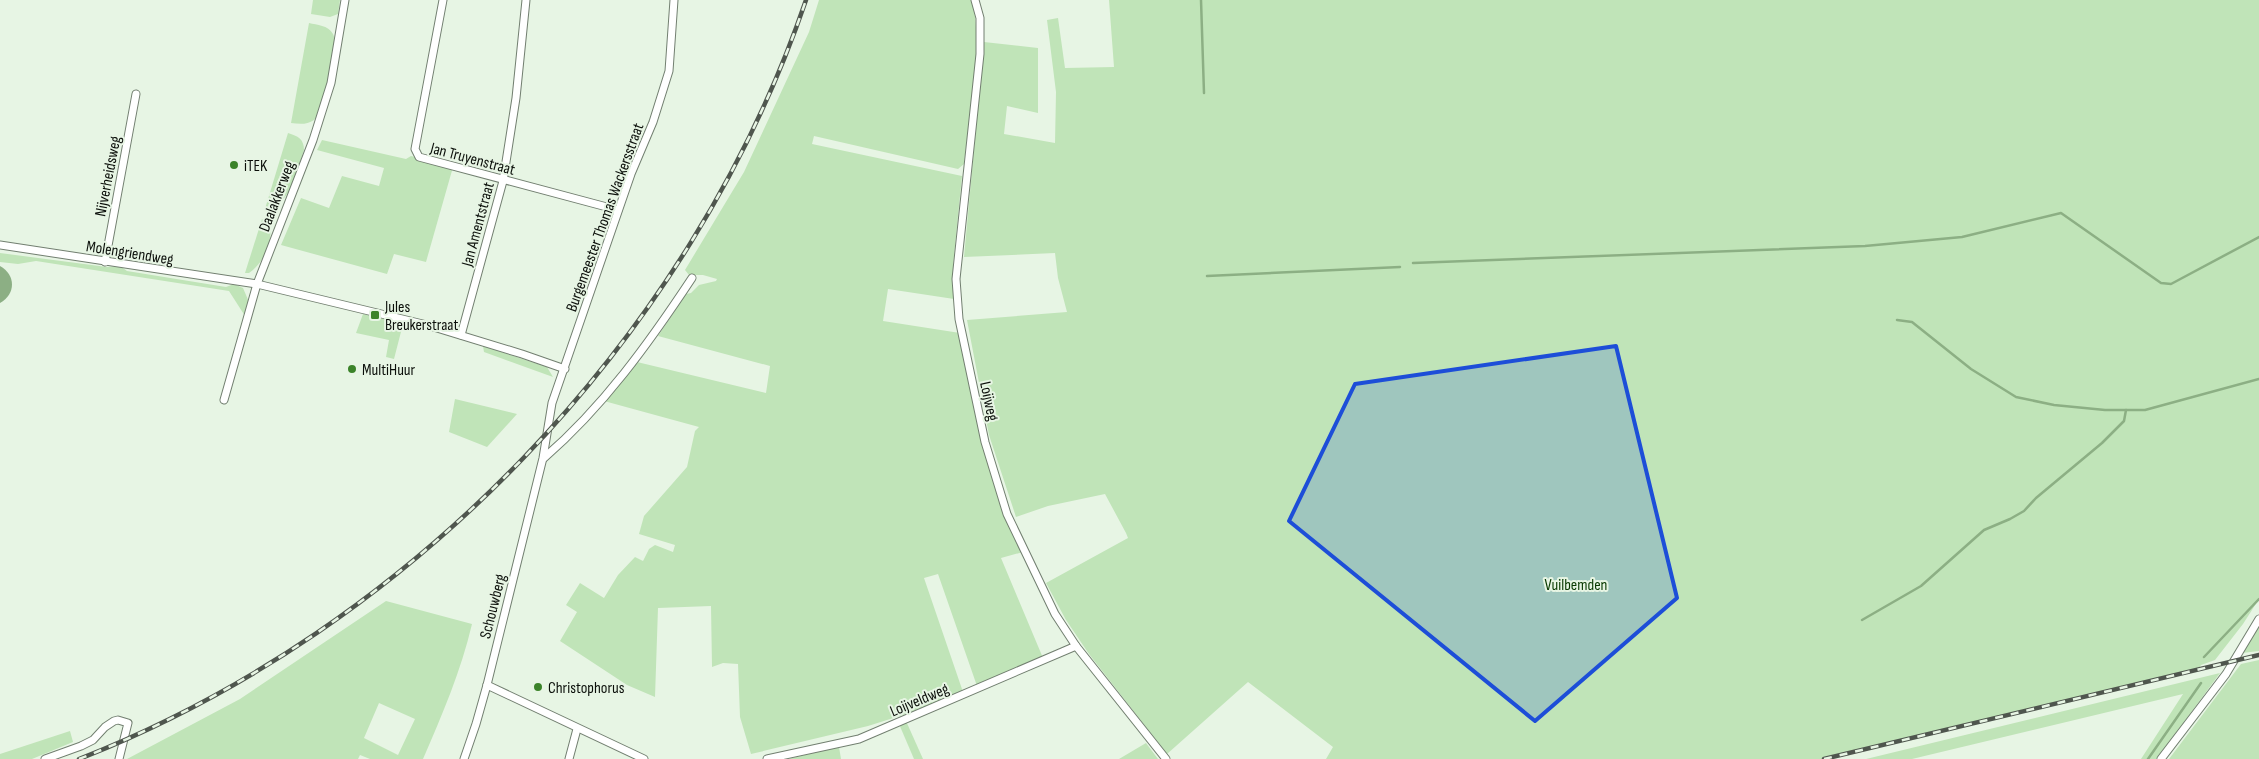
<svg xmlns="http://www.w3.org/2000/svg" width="2259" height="759" font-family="'Sofia Sans Condensed',sans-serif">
<rect width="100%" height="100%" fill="#e7f5e4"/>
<!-- green -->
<g fill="#c0e4b8" fill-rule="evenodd">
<path d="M313,0H340L338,14L330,17L311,14Z"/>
<path d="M819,0H971C985,37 968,123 964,164L958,169L814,136L812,144L962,176L953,266L954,299L888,289L883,321L960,333L994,483L1023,552L1001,558L1043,658L977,686L938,574L924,578L963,692L906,714L868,726L751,754L740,717L738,664L723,663L712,667L711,606L658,608L655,697L627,685L560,641L577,612L566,605L580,583L604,598L618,575L635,557L643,561L649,549L655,545L673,552L675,545L639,534L644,516L687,467L695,431L699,427L604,401L637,362L766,393L770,366L658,336L686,294L691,293L699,285L716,281L717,279L703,275H689L685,270L744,172L809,32Z"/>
<path d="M1109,0H2259V599L2243,624L2215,660L2201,665L2198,670L1829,759H1326L1333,747L1248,682L1167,754L1089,654L1066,620L1046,583L1128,538L1126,533L1105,494L1048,506L1016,517L989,435L967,320L1067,312L1058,278L1055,253L964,257L984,42L1038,48V113L1007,106L1004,134L1055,143L1056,92L1047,20L1058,18L1065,68L1114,67Z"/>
<path d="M309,23C317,25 328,25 333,34C340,46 325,111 314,120C307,125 299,124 291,123Z"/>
<path d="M288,133C298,136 304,139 304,150C297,169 290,208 265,209Z"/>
<path d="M322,140L406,159L411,156L453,167L426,262L394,254L387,274L281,245L301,198L329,208L342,176L379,186L384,168L317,150Z"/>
<path d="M262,219L270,225C273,242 263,264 249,273H245Z"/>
<path d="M0,253L107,267L120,266L127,271L226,287L234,284L243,288L249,302L245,316L229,291L36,261L18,264L0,262Z"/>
<path d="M363,314L403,324L394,359L386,357L389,340L356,333Z"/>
<path d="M483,346L547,367L553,377L484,352Z"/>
<path d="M455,399L517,414L487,447L449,432Z"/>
<path d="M386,601L472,624C461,671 442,715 423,759H370L360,755L358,759H127L240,699ZM379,703L415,719L398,755L364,738Z"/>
<path d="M2259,627V651L2242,653Z"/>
<path d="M2259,660V759H2169L2241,664Z"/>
<path d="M2220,673L2157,759H2141L2183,694L1912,759H1866Z"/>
<path d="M906,721L923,759H914L899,724Z"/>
<path d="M70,731L73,742L32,759H0V754Z"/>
<path d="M1146,743L1158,759H1119Z"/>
<path d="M839,747L841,759H788Z"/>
</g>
<!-- water -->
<path fill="#8caf84" d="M0,266C16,275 16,294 0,303Z"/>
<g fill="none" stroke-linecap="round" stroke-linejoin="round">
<!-- stream -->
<g stroke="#8caf84" stroke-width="2.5">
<path d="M1201,0L1204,93"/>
<path d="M1413,263L1865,246L1962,237L2061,213L2161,283L2171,284L2259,237"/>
<path d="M1207,276L1400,267"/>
<path d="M1897,320L1912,322L1971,369L2016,397L2054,405L2105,410H2145L2259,379"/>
<path d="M1862,620L1921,586L1984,530L2010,519L2024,511L2036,498L2102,443L2124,421L2126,410"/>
<path d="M2204,657L2259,599"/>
<path d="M2148,759L2201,683"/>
</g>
<defs>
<g id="minor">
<path d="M443,0L415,149L419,157L618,210"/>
<path d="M975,0L980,18V54L956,279L959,319L985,442L1007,514L1055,614L1076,646L1166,759"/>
<path d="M0,245L257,284L427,325L522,354L565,369"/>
<path d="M105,262L136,94"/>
<path d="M461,335L503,181L516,98L526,0"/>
<path d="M224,400L257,284L313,140L331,83L345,0"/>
<path d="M544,458C603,407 649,343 692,278"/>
<path d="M487,685L644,759"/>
<path d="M45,759L81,746L93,740L105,727L114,721L118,720L128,723L119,759"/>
<path d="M464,759L476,724L487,685L543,458L552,403L631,174L653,122L669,71L674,0"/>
<path d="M569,759L577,729"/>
<path d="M767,759L859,739L1076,646"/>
<path d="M2161,759L2226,674L2259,619"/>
</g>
</defs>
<!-- minor casing -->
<use href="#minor" stroke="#727f70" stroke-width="9"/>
<!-- minor -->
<use href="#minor" stroke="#fff" stroke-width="7"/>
<defs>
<g id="rail">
<path d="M79,759C411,629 691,338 806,0"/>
<path d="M1824,759L2259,655"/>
</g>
</defs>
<!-- rail casing -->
<use href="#rail" stroke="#4f564e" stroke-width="4.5"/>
<!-- rail -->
<use href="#rail" stroke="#e7f5e4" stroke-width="2.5" stroke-dasharray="8" stroke-linecap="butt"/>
</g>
<!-- marked area -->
<path fill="#1d4ed8" fill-opacity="0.2" stroke="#1d4ed8" stroke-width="4" stroke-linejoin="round" d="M1616,346L1677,598L1535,721L1289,521L1355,384Z"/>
<!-- markers -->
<g fill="#3b8329" stroke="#e7f5e4" stroke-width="2">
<circle cx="234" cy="165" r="5"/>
<rect x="370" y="310" width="10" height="10" rx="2.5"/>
<circle cx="352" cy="369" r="5"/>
<circle cx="538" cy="687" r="5"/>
</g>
<g text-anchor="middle" stroke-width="4" stroke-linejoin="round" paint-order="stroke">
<!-- street labels -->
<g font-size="16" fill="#0b0f0a" stroke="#e7f5e4">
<text transform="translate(473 158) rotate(15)" y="6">Jan Truyenstraat</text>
<text transform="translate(107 176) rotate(-79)" y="6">Nijverheidsweg</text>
<text transform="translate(276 196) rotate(-69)" y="6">Daalakkerweg</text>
<text transform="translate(604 217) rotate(-70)" y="6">Burgemeester Thomas Wackersstraat</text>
<text transform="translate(477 224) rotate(-75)" y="6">Jan Amentstraat</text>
<text transform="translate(130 252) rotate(9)" y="6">Molengriendweg</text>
<text transform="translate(990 401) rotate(78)" y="6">Loijweg</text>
<text transform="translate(492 606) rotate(-76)" y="6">Schouwberg</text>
<text transform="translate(919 699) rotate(-23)" y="6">Loijveldweg</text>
</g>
<!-- poi labels -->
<g font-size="16" fill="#0b0f0a" stroke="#e7f5e4" text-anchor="start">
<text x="244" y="171">iTEK</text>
<text x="385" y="312">Jules<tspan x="385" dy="18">Breukerstraat</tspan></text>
<text x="362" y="375">MultiHuur</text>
<text x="548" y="693">Christophorus</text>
</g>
<!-- park labels -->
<g font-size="16" fill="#083900" stroke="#e7f5e4">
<text x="1576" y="590">Vuilbemden</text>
</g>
</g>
</svg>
